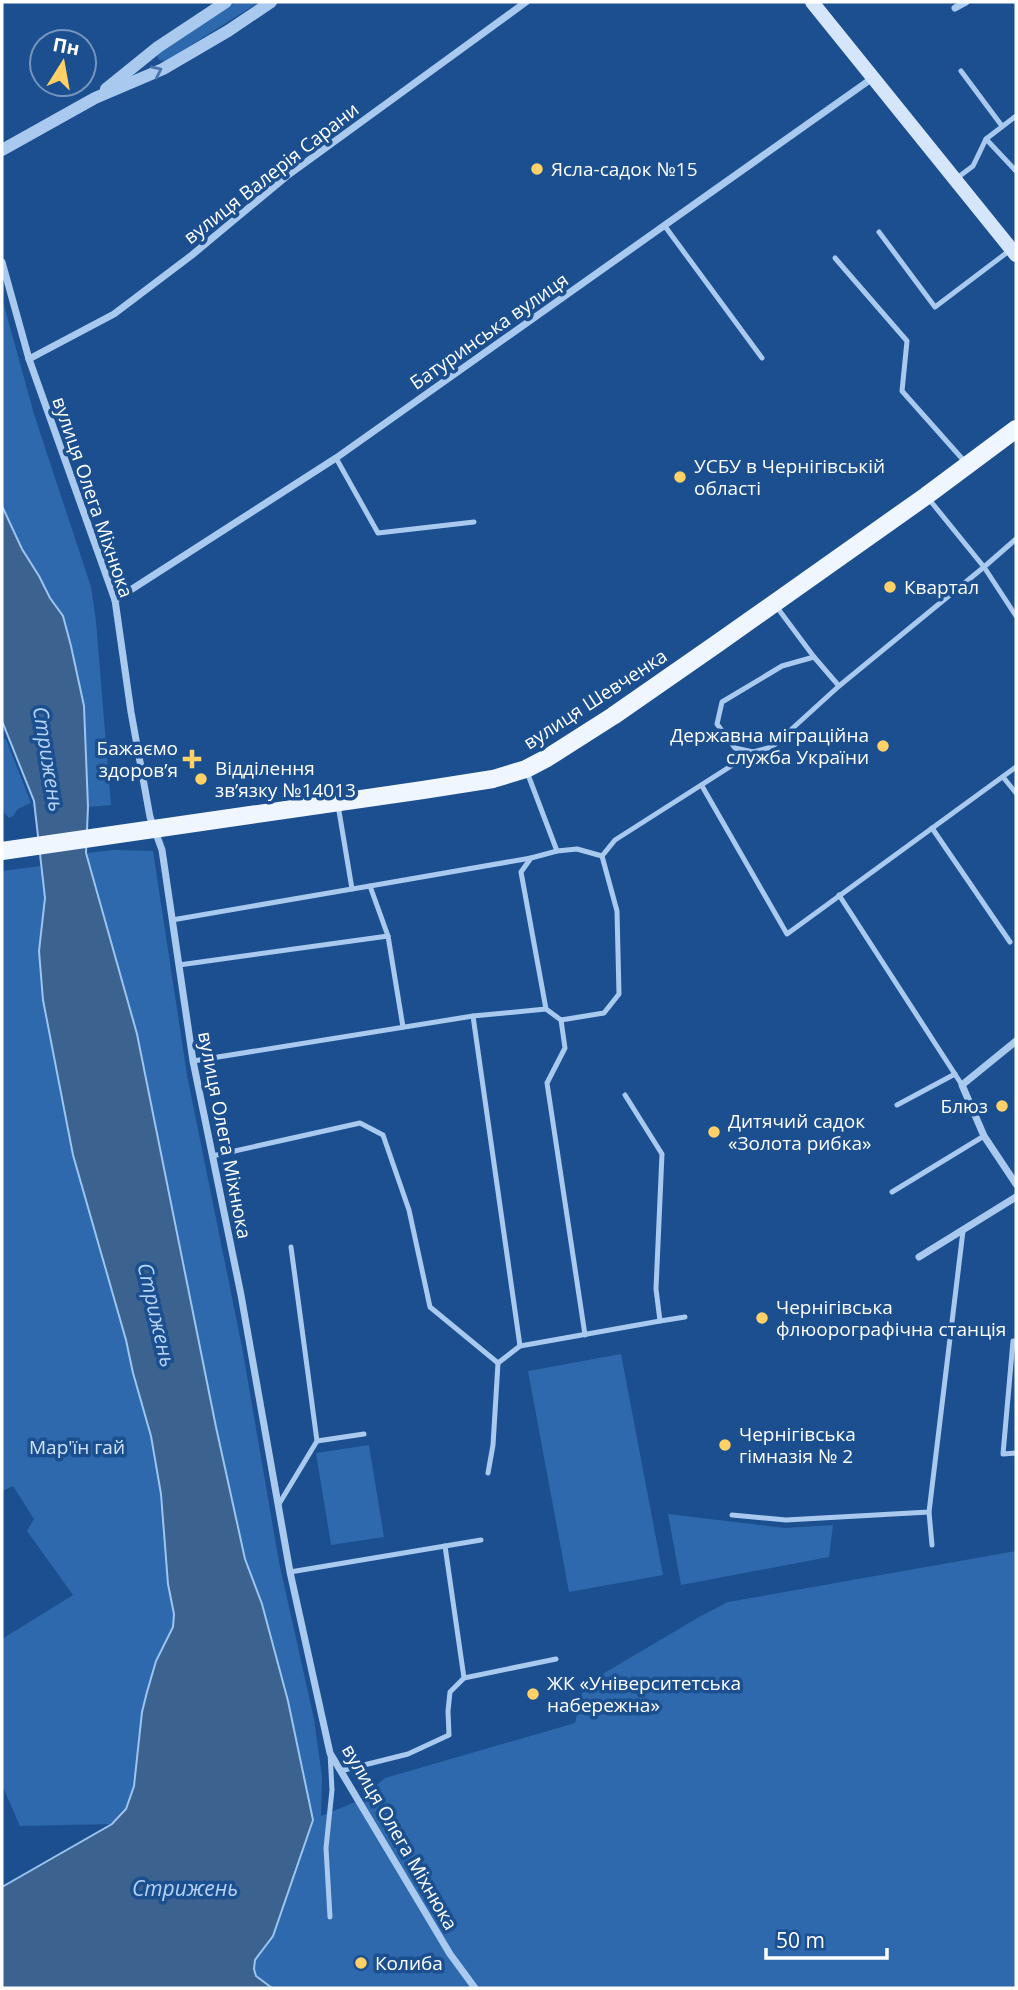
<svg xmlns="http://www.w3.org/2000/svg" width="1018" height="1990" font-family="'Open Sans',sans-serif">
<rect width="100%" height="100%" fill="#1b4f8f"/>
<!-- green -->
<g fill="#2e69ad">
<path d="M236,2H259L166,61L159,60L157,56L159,52Z"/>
<path d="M2,298L34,414L91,587L96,621L111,805L88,807L84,706L63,616L50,598L39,576L22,549L2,506Z"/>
<path d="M6,739L31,803L18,809L13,816L9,818L5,814L2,806V740Z"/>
<path d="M114,850L153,851L187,1075L242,1347L279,1562L314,1719L322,1777L321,1816L358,1801L385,1778L575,1723L584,1685L699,1617L728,1602L1016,1551V1988H272L256,1976L254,1969L255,1960L273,1936L313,1820L288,1701L262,1604L245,1559L216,1427L137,1034L86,853Z"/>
<path d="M41,866L45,898L39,951L43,1000L73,1155L126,1340L133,1373L151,1436L161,1494L168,1584L174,1614L173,1627L138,1761L134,1786L126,1809L112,1824L20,1826L2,1785V1639L73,1595L27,1531L34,1519L13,1486L2,1491V871Z"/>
<path d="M621,1354L663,1575L569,1592L528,1371Z"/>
<path d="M369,1445L384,1537L331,1545L316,1453Z"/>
<path d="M668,1514L785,1528L833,1525L829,1557L681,1585Z"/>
</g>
<!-- water -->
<path fill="#3c6290" stroke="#9cc4f0" stroke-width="2" d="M2,506L22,549L39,576L50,598L63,616L71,646L84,706L88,807L86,853L137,1034L216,1427L245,1559L262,1604L288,1701L313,1820L273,1936L255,1960L254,1969L256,1976L272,1988H2V1887L112,1824L126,1809L134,1786L142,1712L147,1692L156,1661L173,1627L174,1614L168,1584L161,1494L151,1436L133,1373L126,1340L73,1155L43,1000L39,951L45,898L34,801L2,721Z"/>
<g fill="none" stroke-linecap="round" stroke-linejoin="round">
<!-- service -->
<g stroke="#a9c9ee" stroke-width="5">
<path d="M961,71L1002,126"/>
<path d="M986,139L1016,171"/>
<path d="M957,178L973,166L986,139L1016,116"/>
<path d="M664,225L762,358"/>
<path d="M879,232L935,307L1009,251"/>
<path d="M835,258L907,341L902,391L966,463"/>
<path d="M336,458L378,533L474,522"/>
<path d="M928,498L984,567L1016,539"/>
<path d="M814,657L839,686"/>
<path d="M753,752L735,748L717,724L722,702L782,666L814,657L776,606"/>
<path d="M527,772L557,851L531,858L521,872L546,1009L561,1020L565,1048L547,1083L585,1335"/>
<path d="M1003,777L1016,793"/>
<path d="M702,786L787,934L1016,767"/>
<path d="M932,828L1010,942"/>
<path d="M557,851L577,849L602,856L615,840L753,752L772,747L839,686L984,567L1016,616"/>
<path d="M370,886L531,858"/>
<path d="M839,895L962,1085"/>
<path d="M172,920L352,889L338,805"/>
<path d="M388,936L403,1027"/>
<path d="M179,965L388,936L370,886L352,889"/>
<path d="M546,1009L473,1016L520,1346L660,1321"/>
<path d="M561,1020L604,1013L619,994L617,911L602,856"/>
<path d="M193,1061L473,1016"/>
<path d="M625,1095L662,1154L656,1289L660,1321L685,1317"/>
<path d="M897,1105L955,1074"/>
<path d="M212,1156L360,1123L383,1135L409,1210L430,1307L498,1363L520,1346"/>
<path d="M892,1192L984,1136"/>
<path d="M1016,1341H1013L1003,1454L1016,1453"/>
<path d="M317,1441L364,1434"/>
<path d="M488,1473L493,1445L498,1363"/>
<path d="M279,1504L317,1441L291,1247"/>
<path d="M929,1512L932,1545"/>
<path d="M732,1515L786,1520L929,1512L963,1231"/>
<path d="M290,1572L481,1540"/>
<path d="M464,1678L556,1659"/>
<path d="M330,1753L332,1790L326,1848L330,1917"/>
<path d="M340,1771L408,1754L449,1735L448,1711L450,1692L464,1678L445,1546"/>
</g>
<!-- minor -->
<g stroke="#a9c9ee" stroke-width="7">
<path d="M955,8L966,2"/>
<path d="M2,262L29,359L115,600L131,712L150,817L162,850L193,1061L241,1295L290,1572L330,1753L450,1954L475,1988"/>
<path d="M29,359L114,314L192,255L287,176L526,2"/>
<path d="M115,600L336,458L874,77"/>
<path d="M1016,1041L962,1085L984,1136L1016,1184"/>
<path d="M919,1257L1016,1197"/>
</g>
<!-- tertiary -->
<g stroke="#a9c9ee" stroke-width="12">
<path d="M106,89L158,47L226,2"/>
<path d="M2,150L95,98L163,69L228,31L271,2"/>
</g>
<!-- secondary -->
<path stroke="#d6e6fa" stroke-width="14" d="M812,2L1016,255"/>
<!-- primary -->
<path stroke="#f0f6ff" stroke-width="18" d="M2,851L423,790L493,779L526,769L547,758L613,716L718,643L926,496L1016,429"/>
</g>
<!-- one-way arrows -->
<defs><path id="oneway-chevron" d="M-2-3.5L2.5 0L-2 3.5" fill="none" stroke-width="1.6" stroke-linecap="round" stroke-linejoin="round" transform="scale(1.75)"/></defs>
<use stroke="#4674ac" href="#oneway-chevron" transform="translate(157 71) rotate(-25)"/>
<!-- markers -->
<g fill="#ffd166" stroke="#1b4f8f" stroke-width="2.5">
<circle cx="537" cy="169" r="7"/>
<circle cx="680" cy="477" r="7"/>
<circle cx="890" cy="587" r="7"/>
<circle cx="883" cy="746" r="7"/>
<path d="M188.5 748.5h7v7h7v7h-7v7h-7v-7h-7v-7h7z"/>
<circle cx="201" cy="779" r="7"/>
<circle cx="1002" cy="1106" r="7"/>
<circle cx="714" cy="1132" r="7"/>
<circle cx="762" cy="1318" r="7"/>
<circle cx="725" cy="1445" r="7"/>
<circle cx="533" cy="1694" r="7"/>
<circle cx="361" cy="1963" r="7"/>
</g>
<g text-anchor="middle" stroke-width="7" stroke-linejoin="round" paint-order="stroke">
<!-- poi labels -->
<g font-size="19" fill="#fff" stroke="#1b4f8f" text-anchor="start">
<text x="551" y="176">Ясла-садок №15</text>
<text x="694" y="473">УСБУ в Чернігівській<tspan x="694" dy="22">області</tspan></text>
<text x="904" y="594">Квартал</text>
<text x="869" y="742" text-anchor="end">Державна міграційна<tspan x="869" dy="22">служба України</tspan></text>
<text x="178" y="755" text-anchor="end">Бажаємо<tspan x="178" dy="22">здоров’я</tspan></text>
<text x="215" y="775">Відділення<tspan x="215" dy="22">зв’язку №14013</tspan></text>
<text x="988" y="1113" text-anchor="end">Блюз</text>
<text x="728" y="1128">Дитячий садок<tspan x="728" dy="22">«Золота рибка»</tspan></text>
<text x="776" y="1314">Чернігівська<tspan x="776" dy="22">флюорографічна станція</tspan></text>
<text x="739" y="1441">Чернігівська<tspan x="739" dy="22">гімназія № 2</tspan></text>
<text x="547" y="1690">ЖК «Університетська<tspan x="547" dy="22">набережна»</tspan></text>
<text x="375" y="1970">Колиба</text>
</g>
<!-- street labels -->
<g font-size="19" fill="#fff" stroke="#1b4f8f">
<text transform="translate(271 173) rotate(-38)" y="7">вулиця Валерія Сарани</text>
<text transform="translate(489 331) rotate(-35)" y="7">Батуринська вулиця</text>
<text transform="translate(93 497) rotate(71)" y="7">вулиця Олега Міхнюка</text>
<text transform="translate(595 699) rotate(-33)" y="7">вулиця Шевченка</text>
<text transform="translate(225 1135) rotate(79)" y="7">вулиця Олега Міхнюка</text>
<text transform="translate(400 1837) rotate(60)" y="7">вулиця Олега Міхнюка</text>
</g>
<!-- park labels -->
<g font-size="19" fill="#cfe3fa" stroke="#1b4f8f">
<text x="77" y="1454">Мар'їн гай</text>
</g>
<!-- water labels -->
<g font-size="21" font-style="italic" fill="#b5d3f5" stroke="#1b4f8f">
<text transform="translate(48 759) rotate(81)" y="7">Стрижень</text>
<text transform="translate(156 1315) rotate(77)" y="7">Стрижень</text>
<text x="185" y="1896">Стрижень</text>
</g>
</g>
<!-- border -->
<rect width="1018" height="1990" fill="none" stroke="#ffffff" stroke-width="7"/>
<!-- north arrow -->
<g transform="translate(63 63) rotate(11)"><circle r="33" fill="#1b4f8f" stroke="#7695bc" stroke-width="2"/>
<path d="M0-5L12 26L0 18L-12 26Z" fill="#ffd166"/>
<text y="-10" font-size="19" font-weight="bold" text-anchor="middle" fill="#ffffff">Пн</text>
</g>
<!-- scale -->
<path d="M766 1948v10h121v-10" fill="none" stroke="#ffffff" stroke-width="3.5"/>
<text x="776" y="1948" font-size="21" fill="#ffffff" stroke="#1b4f8f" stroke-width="5" paint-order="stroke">50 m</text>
</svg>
